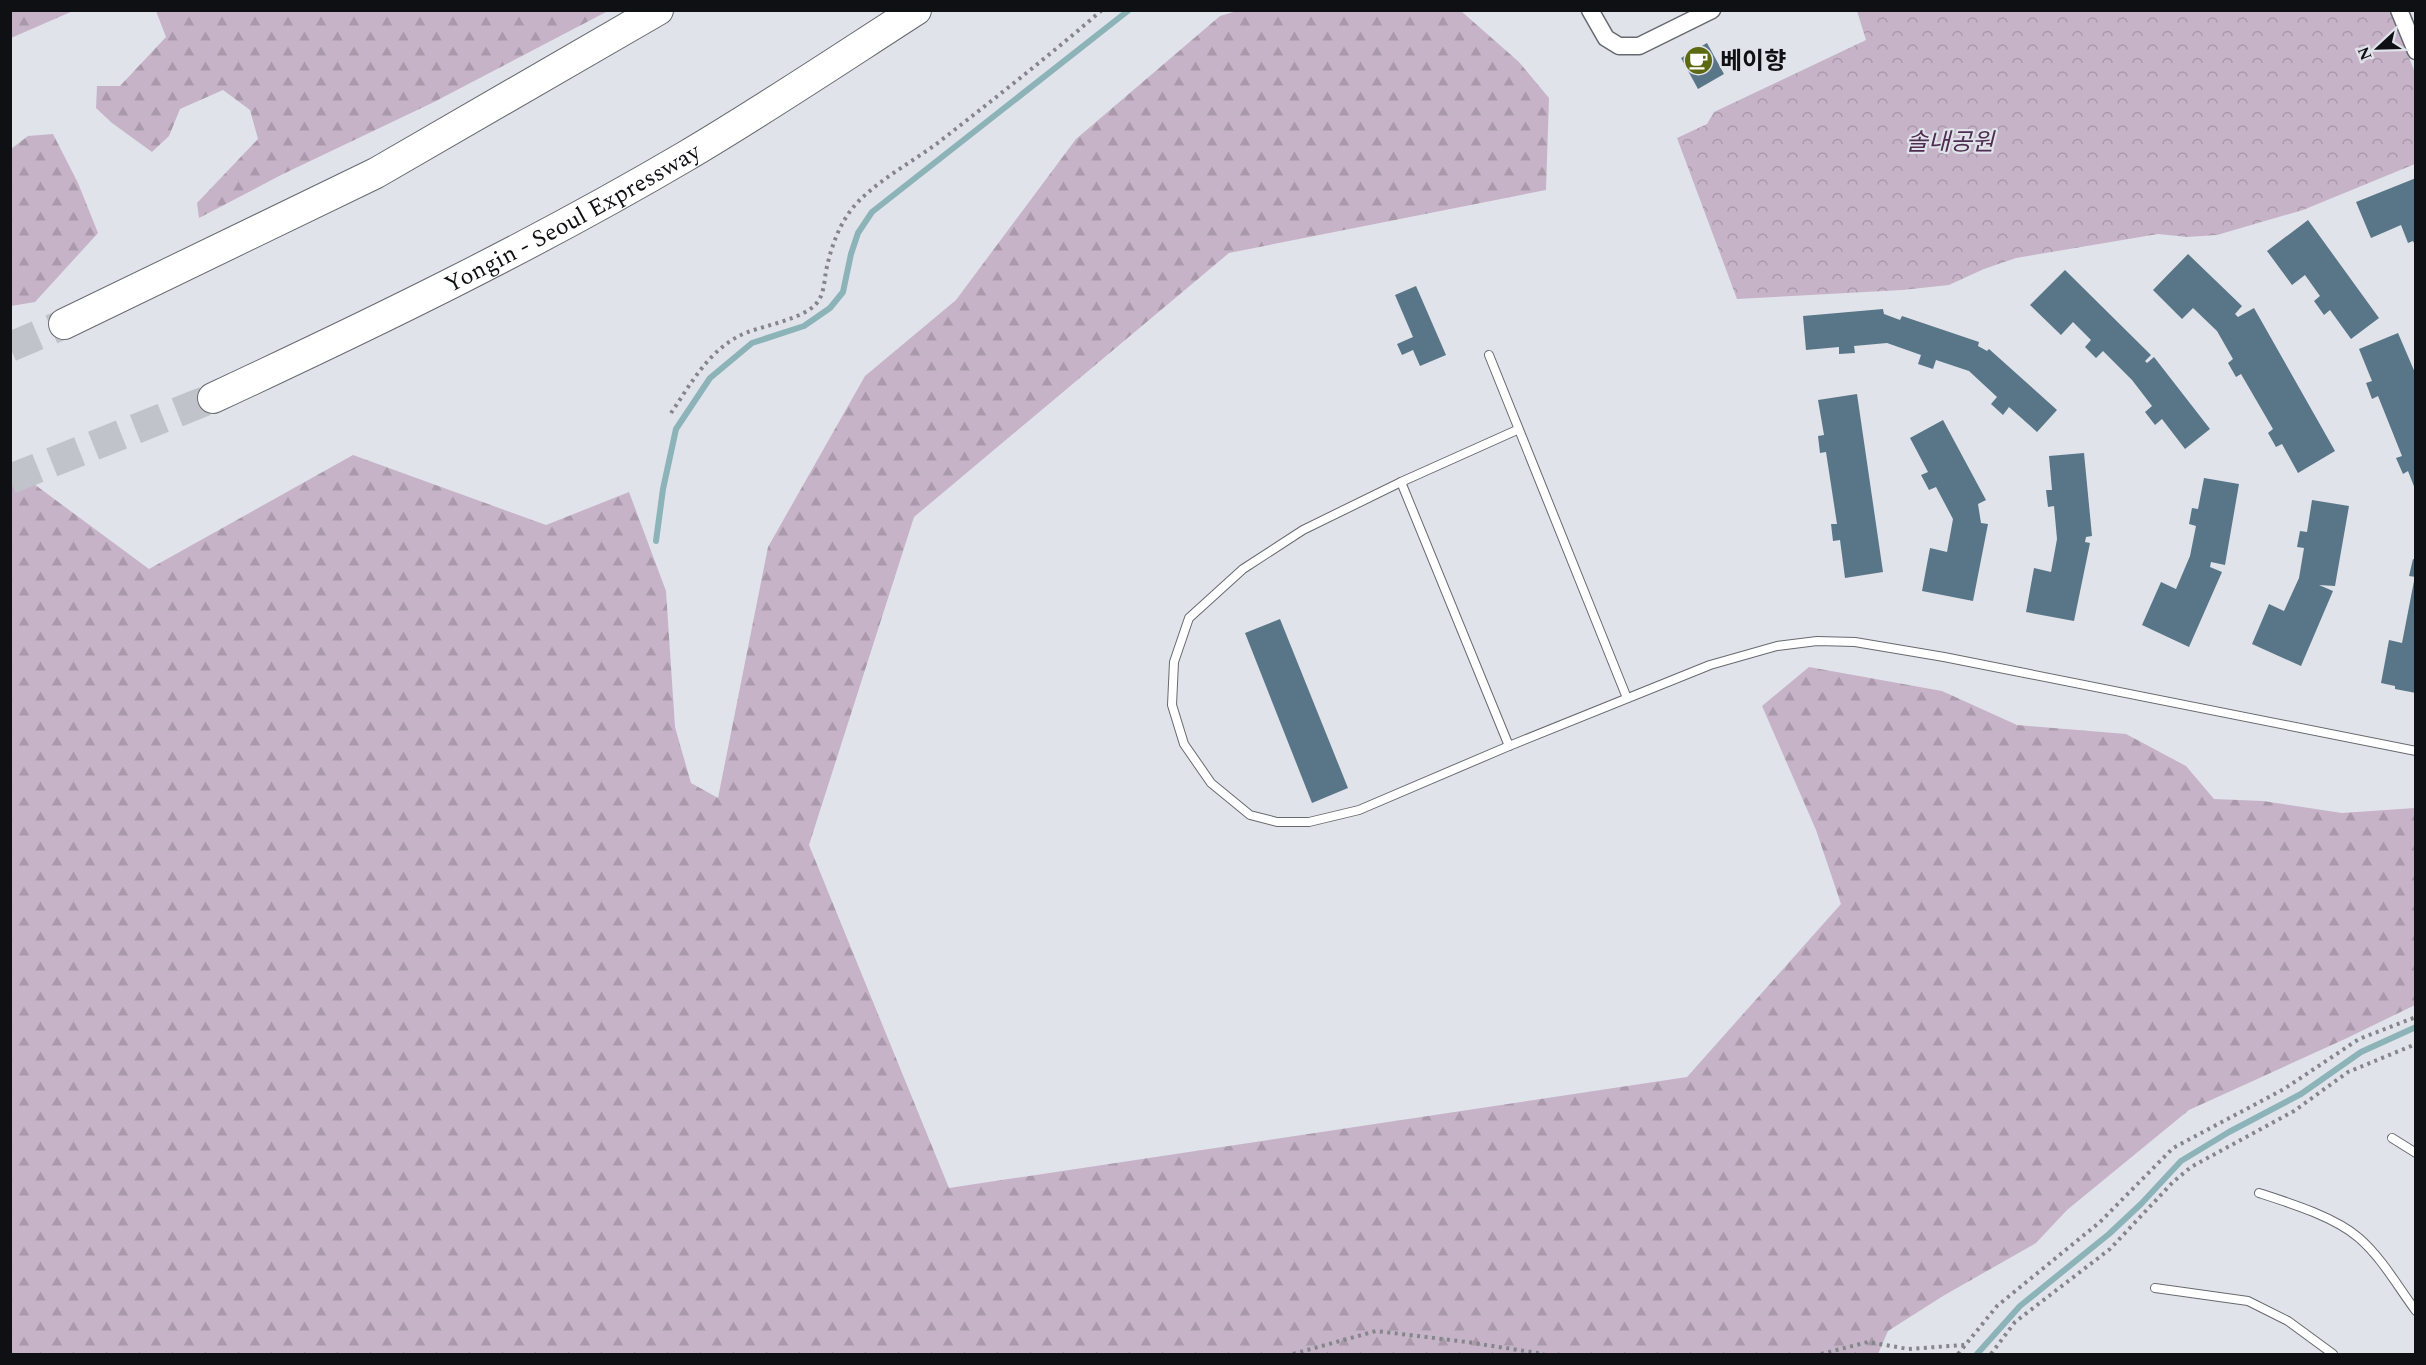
<svg xmlns="http://www.w3.org/2000/svg" width="2426" height="1365" font-family="Spectral,'Noto Sans KR',serif">
<defs>
<pattern id="forest-firs" width="22" height="20" patternUnits="userSpaceOnUse" patternTransform="scale(1.5)"><rect width="22" height="20" fill="#c7b3c8"/><path d="M5 1l3.5 6h-7zM16 11l3.5 6h-7z" fill="#aa99ab"/></pattern>
<pattern id="park-crowns" width="20" height="18" patternUnits="userSpaceOnUse" patternTransform="scale(1.5)"><rect width="20" height="18" fill="#c7b3c8"/><path d="M2 6a3 3 0 1 1 6 0M12 15a3 3 0 1 1 6 0" fill="none" stroke="#aa99ab"/></pattern>
</defs>
<rect width="100%" height="100%" fill="#e0e3ea"/>
<!-- forest -->
<g fill="url(#forest-firs)">
<path d="M11,10H73V11L11,38Z"/>
<path d="M156,11H608L432,103L283,174L199,218L197,203L258,139L250,110L223,90L180,109L169,136L152,152L112,123L96,108L97,86H120L166,37Z"/>
<path d="M1237,11H1461L1519,62L1549,98L1546,190L1229,253L914,517L809,845L949,1188L1687,1077L1841,904L1816,830L1762,706L1809,667L1942,691L2017,725L2126,734L2186,766L2214,799L2263,801L2342,813L2415,808V1005L2345,1039L2189,1110L2067,1210L2036,1243L1943,1296L1888,1331L1878,1354H11V467L149,569L353,455L546,525L629,492L666,591L675,727L691,783L718,798L768,547L865,376L956,300L1076,139L1220,16Z"/>
<path d="M53,134L78,183L98,233L35,302L11,306V149L28,136Z"/>
</g>
<!-- park -->
<path fill="url(#park-crowns)" d="M1857,11H2389L2415,72V164L2303,210L2217,235L2187,237L2158,234L2016,258L1984,269L1949,285L1902,290L1737,299L1677,138L1707,124L1714,112L1866,40Z"/>
<g fill="none" stroke-linecap="round" stroke-linejoin="round">
<!-- stream -->
<g stroke="#8bb3b8" stroke-width="6">
<path d="M656,541L663,489L676,429L710,378L752,343L804,326L830,308L843,292L851,254L858,233L872,212L1129,10"/>
<path d="M1977,1354L2020,1306L2109,1234L2141,1204L2181,1161L2229,1132L2301,1094L2361,1052L2416,1027"/>
</g>
</g>
<!-- building -->
<g fill="#597688">
<path d="M1707,43L1724,74L1698,89L1681,58Z"/>
<path d="M2416,178V247L2413,241L2408,243L2401,225L2371,238L2356,202Z"/>
<path d="M2308,220L2379,318L2351,339L2330,310L2324,315L2314,301L2320,296L2305,275L2292,285L2267,251Z"/>
<path d="M2188,254L2242,306L2235,314L2238,317L2254,308L2335,451L2298,473L2282,444L2276,447L2268,433L2273,429L2241,374L2236,377L2228,363L2233,359L2217,331L2193,308L2182,319L2153,290Z"/>
<path d="M2065,270L2151,355L2145,361L2147,363L2154,357L2210,429L2185,449L2162,419L2155,425L2145,412L2152,406L2132,380L2103,351L2096,358L2085,347L2091,340L2073,322L2061,335L2030,305Z"/>
<path d="M1416,286L1446,355L1420,366L1413,350L1402,355L1397,344L1413,337L1395,295Z"/>
<path d="M1883,309L1884,314L1900,320L1902,316L1979,342L1978,346L1987,351L1989,349L2057,410L2037,432L2009,407L2003,415L1991,404L1997,397L1969,371L1936,360L1933,369L1918,364L1921,355L1887,343L1854,346L1855,353L1839,354V347L1806,350L1803,316Z"/>
<path d="M2398,333L2416,375L2415,489L2408,471L2403,474L2396,458L2402,456L2378,396L2372,399L2366,383L2372,381L2359,349Z"/>
<path d="M1857,394L1883,572L1845,578L1840,540L1833,541L1831,524H1837L1826,452L1820,453L1818,436L1824,435L1818,400Z"/>
<path d="M1943,420L1986,500L1978,504L1981,523L1988,524L1973,601L1922,591L1930,548L1947,552L1953,519L1936,487L1929,490L1921,475L1928,472L1910,438Z"/>
<path d="M2084,453L2092,536L2086,537L2085,542L2090,543L2074,621L2026,612L2034,568L2051,572L2057,539L2054,506L2048,507L2046,490H2052L2049,456Z"/>
<path d="M2204,478L2239,484L2225,565L2211,562L2210,567L2222,572L2189,647L2142,625L2161,582L2176,589L2190,556L2196,526L2189,524L2192,508L2198,509Z"/>
<path d="M2312,500L2349,506L2335,586L2319,585L2333,591L2301,666L2252,644L2269,604L2284,611L2299,578L2304,548L2297,547L2300,531L2307,532Z"/>
<path d="M2413,559L2416,560V577L2409,576Z"/>
<path d="M2414,581H2416V693L2395,689V686L2381,683L2389,640L2402,643Z"/>
<path d="M1280,619L1348,788L1312,803L1245,633Z"/>
</g>
<g fill="none" stroke-linecap="round" stroke-linejoin="round">
<!-- motorway-tunnel -->
<g stroke="#c1c3ca" stroke-width="30" stroke-dasharray="30 15" stroke-linecap="butt">
<path d="M10,347L64,324"/>
<path d="M10,479L213,398"/>
</g>
<defs>
<g id="service">
<path d="M1489,355L1627,698"/>
<path d="M1517,430L1401,482L1303,530L1243,569L1189,618L1174,662L1172,705L1184,744L1211,783L1250,815L1277,822H1309L1359,810L1509,746L1710,665L1777,646L1817,641L1855,642L1944,657L2416,751"/>
<path d="M1401,482L1509,746"/>
<path d="M2392,1138L2416,1153"/>
<path d="M2259,1193C2290,1203 2335,1217 2359,1238C2382,1258 2398,1287 2416,1311"/>
<path d="M2155,1288L2248,1301L2288,1321L2333,1354"/>
</g>
<g id="minor">
<path d="M1590,10L1606,38L1619,46H1639L1712,10"/>
<path d="M2399,10L2416,51"/>
</g>
<g id="motorway">
<path d="M64,324L376,173L658,10"/>
<path id="s1" d="M213,398C374,323 533,246 686,156C764,110 840,59 916,10"/>
</g>
</defs>
<!-- service casing -->
<use href="#service" stroke="#676a70" stroke-width="10"/>
<!-- minor casing -->
<use href="#minor" stroke="#676a70" stroke-width="19"/>
<!-- motorway casing -->
<use href="#motorway" stroke="#676a70" stroke-width="32"/>
<!-- path -->
<g stroke="#84868b" stroke-width="4" stroke-dasharray="3 4.5" stroke-linecap="butt">
<path d="M671,413C692,382 711,346 748,332C767,325 801,319 815,305C824,296 824,283 826,271C831,247 839,224 855,205C879,179 911,163 939,142C994,99 1049,56 1102,10"/>
<path d="M1293,1354L1376,1331L1467,1342L1544,1354"/>
<path d="M1821,1354L1868,1342L1908,1349L1965,1345"/>
<path d="M1958,1354L1997,1306L2100,1222L2173,1148L2284,1089L2359,1039L2416,1017"/>
<path d="M1991,1354L2015,1322L2110,1249L2173,1182L2191,1167L2294,1111L2348,1072L2416,1044"/>
</g>
<!-- service -->
<use href="#service" stroke="#fff" stroke-width="8"/>
<!-- minor -->
<use href="#minor" stroke="#fff" stroke-width="16"/>
<!-- motorway -->
<use href="#motorway" stroke="#fff" stroke-width="30"/>
</g>
<!-- icons -->
<defs>
<symbol id="cafe-disc" viewBox="-11 -11 22 22"><circle r="9.5" fill="#5c6910" stroke="#e0e3ea"/><path d="M-5.5-4.5H6V0H3Q3 3.5 0 3.5H-2.5Q-5.5 3.5-5.5 0ZM3-3.2v2h1.7v-2ZM-6 4.5H4V6H-6Z" fill="#fff"/></symbol>
</defs>
<g fill-rule="evenodd">
<use href="#cafe-disc" x="1682" y="44" width="33" height="33"/>
</g>
<g text-anchor="middle" stroke-width="4.5" stroke-linejoin="round" paint-order="stroke">
<!-- poi labels -->
<g font-size="24" font-weight="bold" fill="#0f1013" stroke="#e0e3ea" text-anchor="start">
<text x="1720" y="69">베이향</text>
</g>
<!-- park labels -->
<g font-size="24" font-style="italic" fill="#4e2d51" stroke="#e0e3ea">
<text x="1950" y="150">솔내공원</text>
</g>
<!-- street labels -->
<g font-size="24" fill="#0f1013" stroke="#e0e3ea">
<text dy="8" stroke="none"><textPath href="#s1" startOffset="402">Yongin - Seoul Expressway</textPath></text>
</g>
</g>
<!-- border -->
<rect width="2426" height="1365" fill="none" stroke="#0f1013" stroke-width="24"/>
<!-- north arrow -->
<g transform="translate(2378 48) rotate(248)" stroke="#e0e3ea" stroke-width="4.5" paint-order="stroke">
<path d="M0-4.5L10 22L0 15L-10 22Z" fill="#0f1013"/>
<text y="-9" font-size="16" font-weight="bold" text-anchor="middle" fill="#0f1013">N</text>
</g>
</svg>
